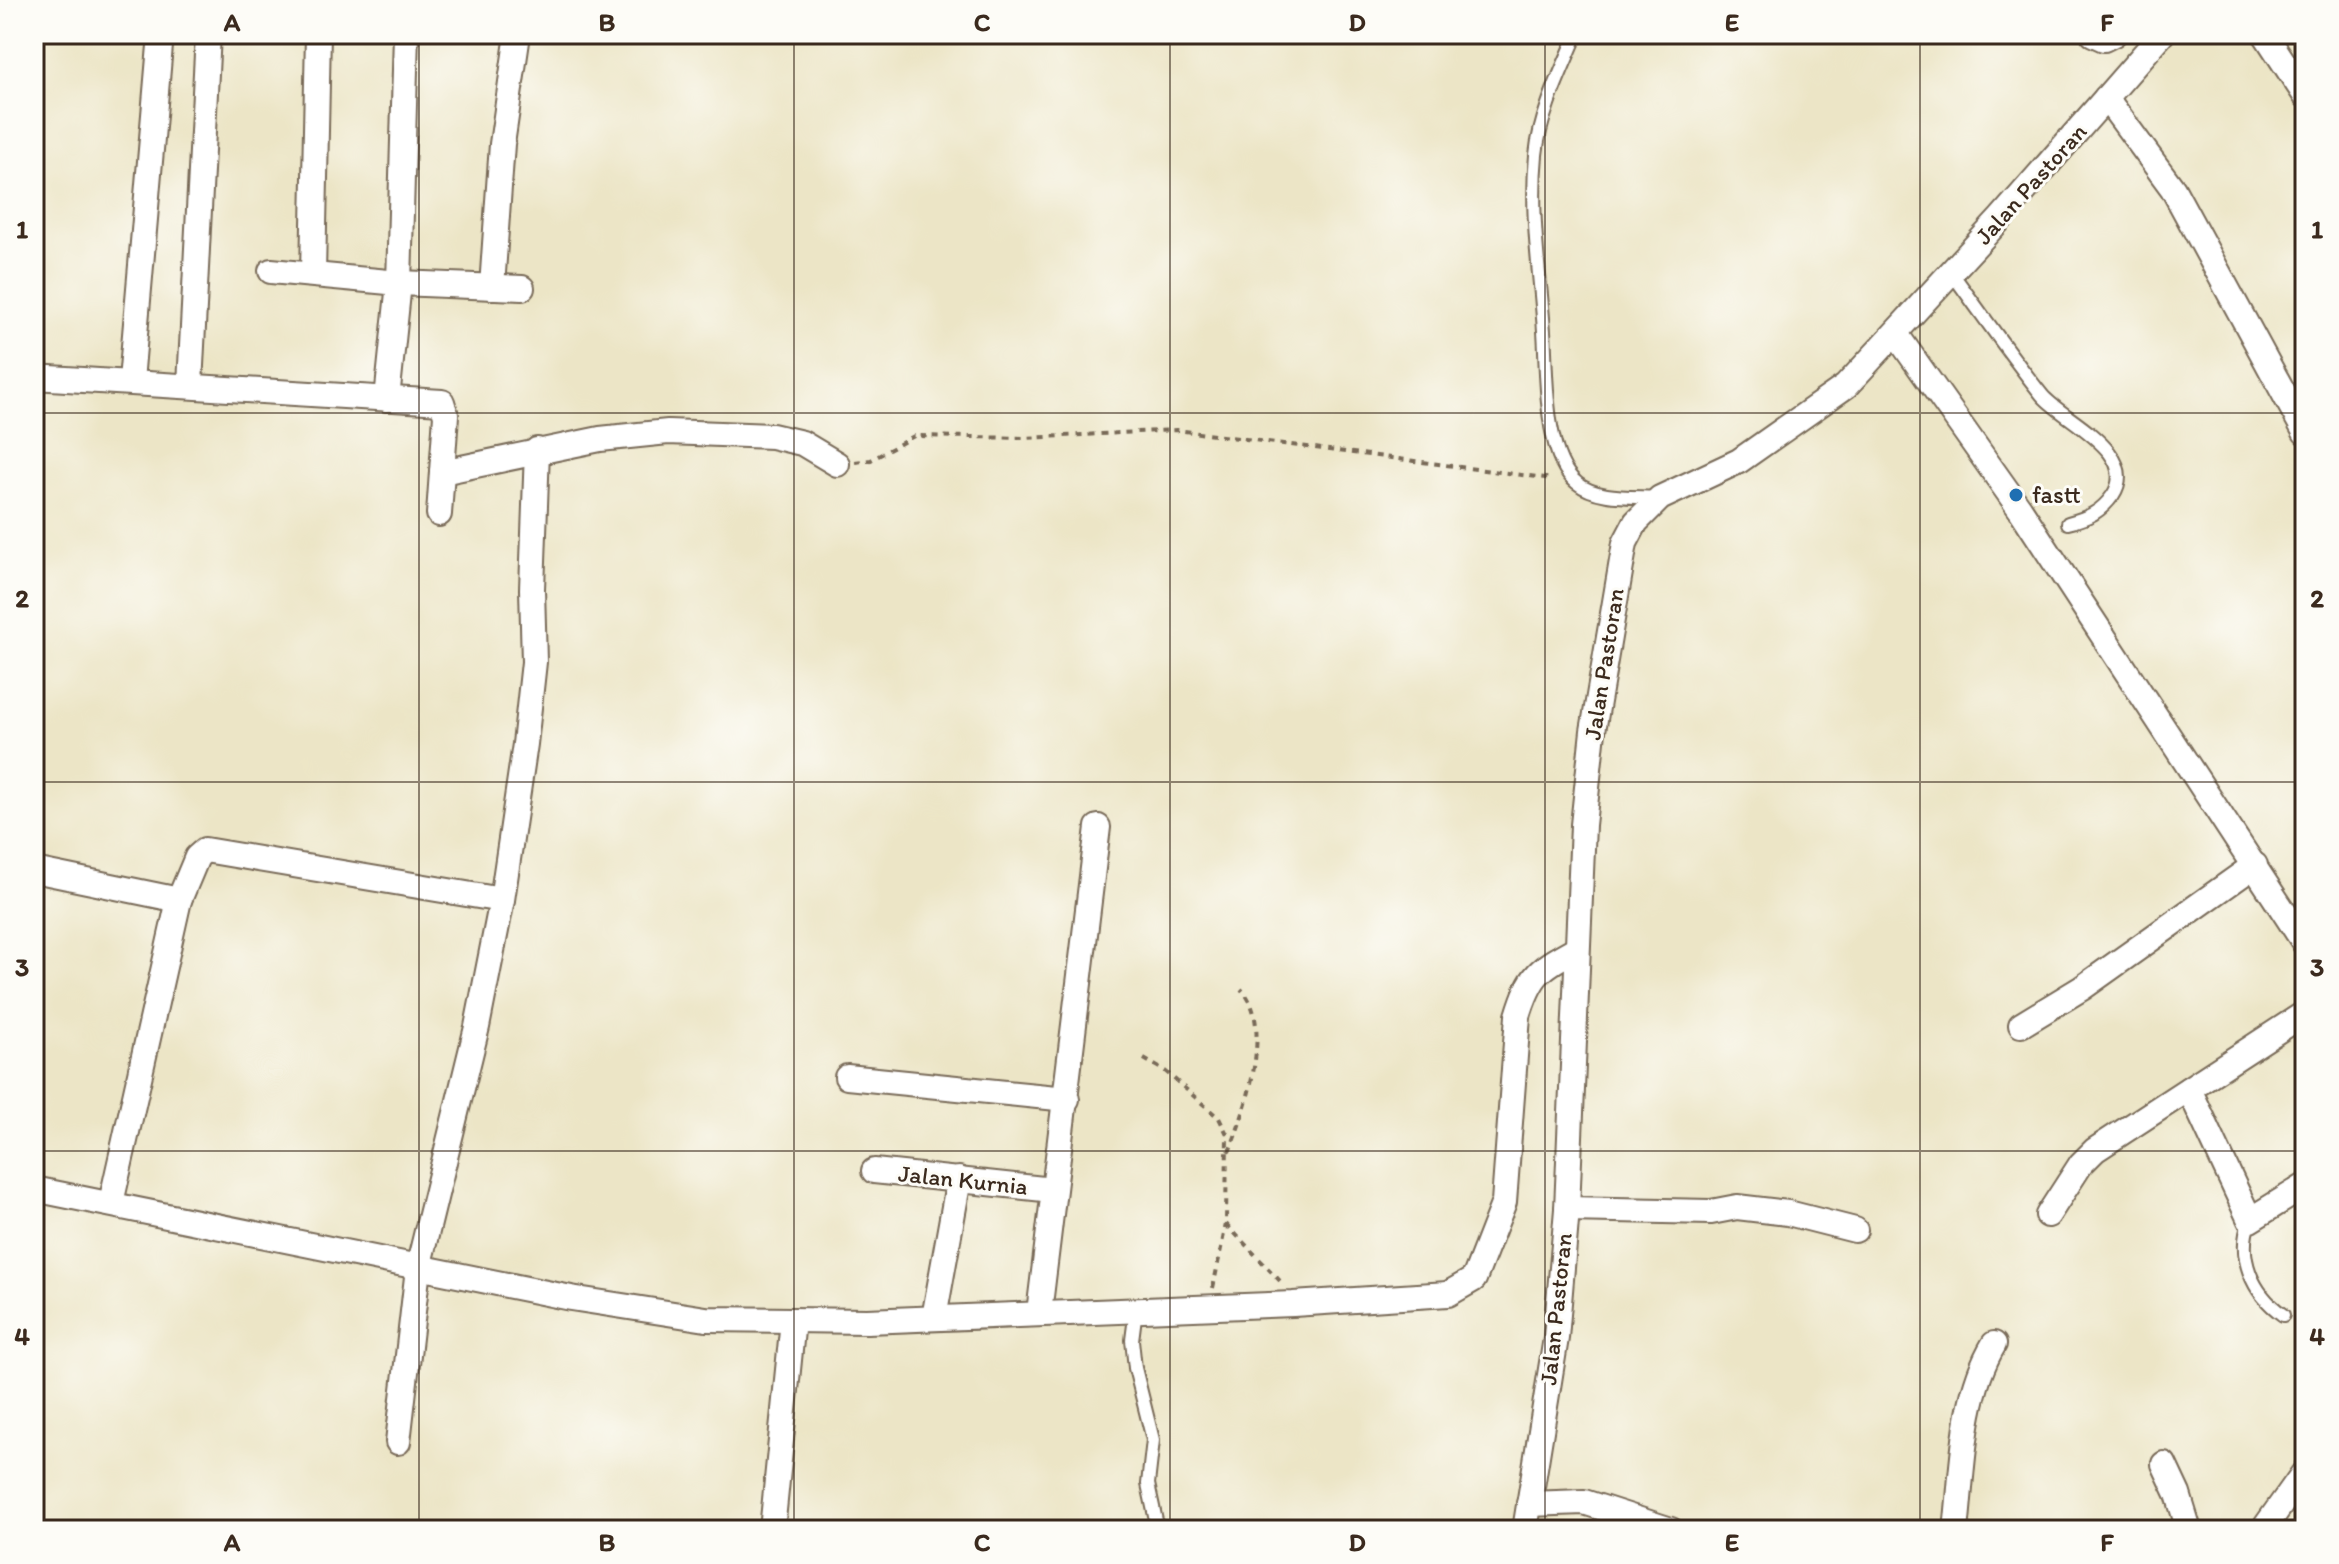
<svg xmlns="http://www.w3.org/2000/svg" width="2339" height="1564" font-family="Itim,sans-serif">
<rect width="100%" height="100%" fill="#fdfcf7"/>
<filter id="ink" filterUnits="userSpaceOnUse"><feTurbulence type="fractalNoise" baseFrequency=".0125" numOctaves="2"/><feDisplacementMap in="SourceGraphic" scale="16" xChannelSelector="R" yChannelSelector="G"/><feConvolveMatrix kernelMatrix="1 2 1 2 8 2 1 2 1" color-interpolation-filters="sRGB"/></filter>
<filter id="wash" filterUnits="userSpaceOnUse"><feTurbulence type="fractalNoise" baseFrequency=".006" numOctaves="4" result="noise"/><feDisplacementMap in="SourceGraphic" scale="32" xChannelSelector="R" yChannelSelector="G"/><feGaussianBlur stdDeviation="1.8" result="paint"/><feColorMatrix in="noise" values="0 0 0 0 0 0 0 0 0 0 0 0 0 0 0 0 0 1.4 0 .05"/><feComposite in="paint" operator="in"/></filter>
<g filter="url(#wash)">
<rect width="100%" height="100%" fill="#ece5c6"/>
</g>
<g filter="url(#ink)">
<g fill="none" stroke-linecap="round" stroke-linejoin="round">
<defs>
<g id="service">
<path d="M1577,34C1561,72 1540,114 1536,155C1530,215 1540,272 1544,331C1547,370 1543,456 1577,483C1597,500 1635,496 1660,498"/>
<path d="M1951,272C1981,313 2010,355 2042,395C2061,419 2141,452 2113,495C2101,512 2088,518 2068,523"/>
<path d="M2250,1220C2236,1256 2252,1293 2283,1315"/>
<path d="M1136,1309L1132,1340L1135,1368L1153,1440L1148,1484L1158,1530"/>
</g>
<g id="minor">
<path d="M2093,34L2104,39L2114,34"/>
<path d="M2265,34L2305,95"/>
<path d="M2106,98L2173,189L2305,432"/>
<path d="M271,271L399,283L522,288"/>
<path d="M313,274L318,34"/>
<path d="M492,287L502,144L518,34"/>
<path d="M1896,334L2020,509L2305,944"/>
<path d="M34,377L442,402L446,415L439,514"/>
<path d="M131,381L161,34"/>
<path d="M190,385L208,34"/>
<path d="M387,399L399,283L406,34"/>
<path d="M442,472L600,439L668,432L772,436L802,443L837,464"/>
<path d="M34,870L179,900"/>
<path d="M2021,1025L2082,988L2255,865"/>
<path d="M847,1077L1067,1099"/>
<path d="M2189,1089L2250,1220L2305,1186"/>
<path d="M874,1171L1053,1190"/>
<path d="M34,1189L571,1298L706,1319L867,1321L1293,1304L1448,1294L1474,1279L1504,1202L1518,1016C1531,973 1539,969 1577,948"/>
<path d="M111,1203L179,900L197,857L205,850L502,900"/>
<path d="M1567,1209L1711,1212L1737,1207L1788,1213L1855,1230"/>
<path d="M2048,1215L2081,1164L2095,1150L2305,1013"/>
<path d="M1039,1313L1098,827"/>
<path d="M934,1318L959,1179"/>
<path d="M398,1442L418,1268L477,1027L502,900L525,744L534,662L532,589L537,450"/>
<path d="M2164,1464L2178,1494L2189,1530"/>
<path d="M1529,1504L1584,1502L1671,1530"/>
<path d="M772,1530L793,1320"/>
<path d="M1525,1530L1556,1338L1567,1209L1583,825L1593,731L1625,543L1636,522L1660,498L1739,461L1846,386L2001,218L2162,34"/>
<path d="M1956,1530C1963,1470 1962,1397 1994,1344"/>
<path d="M2263,1530L2305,1471"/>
</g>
</defs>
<!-- service casing -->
<use href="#service" stroke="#796b59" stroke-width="16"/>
<!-- minor casing -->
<use href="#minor" stroke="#796b59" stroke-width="28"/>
<!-- path -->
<g stroke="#796b59" stroke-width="4" stroke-dasharray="6 6" stroke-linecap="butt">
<path d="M855,462L871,460L914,436L1026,438L1176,430L1553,479"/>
<path d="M1144,1059L1165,1071L1219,1118L1227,1134L1226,1224L1282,1283"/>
<path d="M1229,1152C1245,1113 1275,1023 1241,989"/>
<path d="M1213,1288L1226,1224"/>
</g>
<!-- service -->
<use href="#service" stroke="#fff" stroke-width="12"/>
<!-- minor -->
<use href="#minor" stroke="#fff" stroke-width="24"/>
</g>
</g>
<!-- grid -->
<path fill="none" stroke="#3b2a1e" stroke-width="2" stroke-opacity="0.55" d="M419,34V1530M794,34V1530M1170,34V1530M1545,34V1530M1920,34V1530M34,413H2305M34,782H2305M34,1151H2305"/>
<!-- markers -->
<circle fill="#1f6fb2" stroke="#fdfcf7" stroke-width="3" cx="2016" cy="495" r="8"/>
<g text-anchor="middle" stroke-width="6" stroke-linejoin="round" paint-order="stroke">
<!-- street labels -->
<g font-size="24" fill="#3b2a1e" stroke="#fdfcf7">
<text transform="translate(2031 184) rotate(-48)" y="8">Jalan Pastoran</text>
<text transform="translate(1604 664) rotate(-81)" y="8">Jalan Pastoran</text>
<text transform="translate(963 1180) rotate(6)" y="8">Jalan Kurnia</text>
<text transform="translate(1556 1309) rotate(-84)" y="8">Jalan Pastoran</text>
</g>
<!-- poi labels -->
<g font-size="24" fill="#3b2a1e" stroke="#fdfcf7" text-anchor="start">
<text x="2032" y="503">fastt</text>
</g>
</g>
<!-- margin -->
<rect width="2339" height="1564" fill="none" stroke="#fdfcf7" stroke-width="88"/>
<rect x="44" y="44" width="2251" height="1476" fill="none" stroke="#3b2a1e" stroke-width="3"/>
<g font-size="26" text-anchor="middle" font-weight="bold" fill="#3b2a1e">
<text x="232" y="31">A</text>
<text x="607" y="31">B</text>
<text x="982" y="31">C</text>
<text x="1357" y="31">D</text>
<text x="1732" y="31">E</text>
<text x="2107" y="31">F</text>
<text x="22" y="238">1</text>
<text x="2317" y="238">1</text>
<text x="22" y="607">2</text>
<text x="2317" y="607">2</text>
<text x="22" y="976">3</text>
<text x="2317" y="976">3</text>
<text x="22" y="1345">4</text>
<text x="2317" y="1345">4</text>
<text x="232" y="1551">A</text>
<text x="607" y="1551">B</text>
<text x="982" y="1551">C</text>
<text x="1357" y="1551">D</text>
<text x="1732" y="1551">E</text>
<text x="2107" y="1551">F</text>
</g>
</svg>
